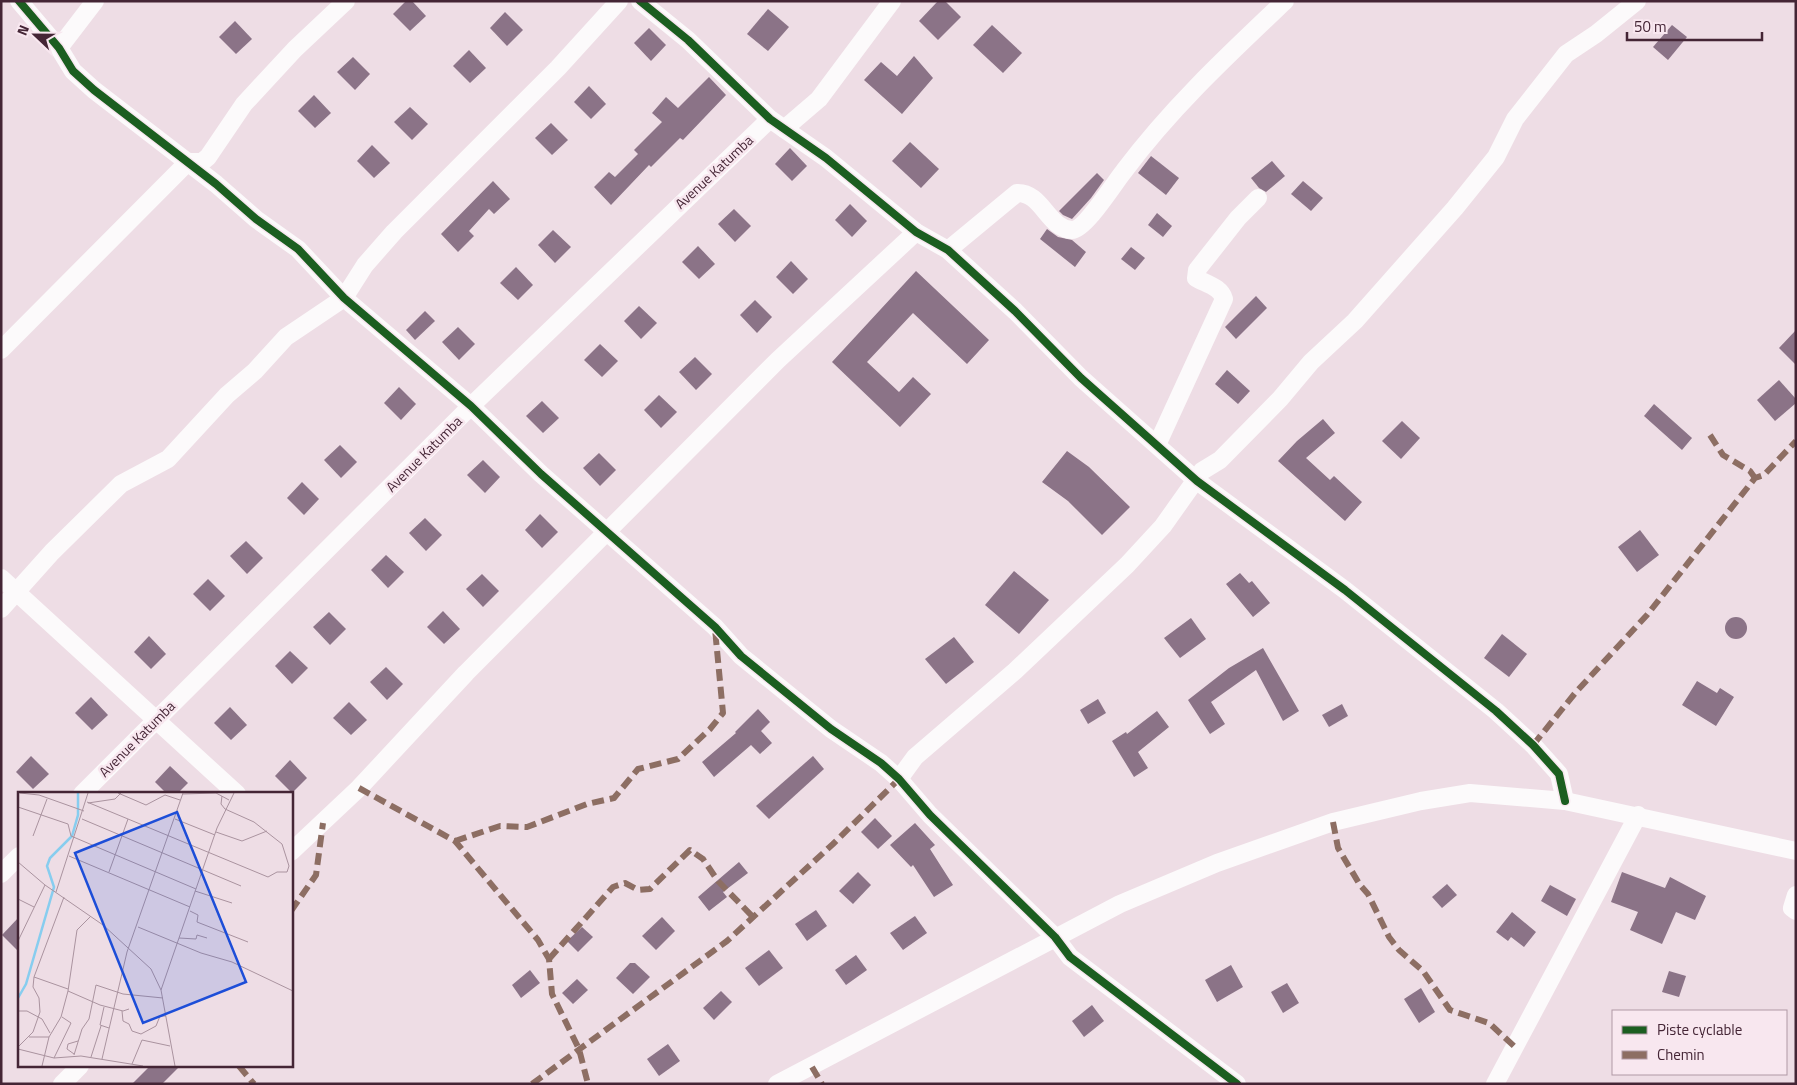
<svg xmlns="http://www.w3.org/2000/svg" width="1797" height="1085" font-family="'Titillium Web',sans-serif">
<rect width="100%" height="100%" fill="#eedde5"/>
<!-- building -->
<g fill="#8b7387">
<path d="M406,1H412L426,16L410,31L393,14Z"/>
<path d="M938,1H945L961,17L938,40L919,21Z"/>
<path d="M768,9L789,27L768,51L747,34Z"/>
<path d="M505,12L523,30L507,46L490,28Z"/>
<path d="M235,21L252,39L236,54L219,37Z"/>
<path d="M992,25L1022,53L1003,73L973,45Z"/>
<path d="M1672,25L1687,37L1668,60L1653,47Z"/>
<path d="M649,28L666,45L651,61L634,43Z"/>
<path d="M469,50L486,68L470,83L453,66Z"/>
<path d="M914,56L933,78L902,114L864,80L881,62L897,76Z"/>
<path d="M353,57L370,74L355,90L337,72Z"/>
<path d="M709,77L726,95L683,140L680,138L651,167L649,165L611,205L594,187L609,172L615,177L638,154L634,150L662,122L652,113L666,97L678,108Z"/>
<path d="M589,86L606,104L591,119L574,102Z"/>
<path d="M314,95L331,113L315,128L298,111Z"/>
<path d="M410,107L428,124L412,140L394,122Z"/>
<path d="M551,123L568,140L552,155L535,138Z"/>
<path d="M910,142L939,169L921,188L892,161Z"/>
<path d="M372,145L390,163L374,178L357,161Z"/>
<path d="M790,148L807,166L792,181L775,164Z"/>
<path d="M1151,156L1179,178L1166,195L1138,173Z"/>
<path d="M1272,161L1285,176L1266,192L1259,188L1251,178Z"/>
<path d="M1097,173L1104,180L1091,198L1072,219L1063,215L1059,211Z"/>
<path d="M493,181L510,199L494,214L489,209L469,231L474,236L458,252L441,234Z"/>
<path d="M1303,181L1323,198L1311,211L1291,194Z"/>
<path d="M850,204L867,221L852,237L835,220Z"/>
<path d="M734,209L751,226L735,242L718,224Z"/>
<path d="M1157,213L1172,226L1163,237L1148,225Z"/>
<path d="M1047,229L1058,237L1072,240L1086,252L1075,267L1040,239Z"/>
<path d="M553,230L571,247L555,263L538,245Z"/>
<path d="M698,246L715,264L699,279L682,262Z"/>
<path d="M1131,247L1145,258L1135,270L1121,259Z"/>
<path d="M791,261L808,279L793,294L776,277Z"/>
<path d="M516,267L533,285L518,300L500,283Z"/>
<path d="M916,271L989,340L967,364L913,313L867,362L899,392L913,377L931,394L900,427L832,362Z"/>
<path d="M1256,296L1267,308L1236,339L1225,327Z"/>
<path d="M755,300L772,317L757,333L740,315Z"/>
<path d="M639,306L657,323L641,339L624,321Z"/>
<path d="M425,311L435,321L415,340L406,330Z"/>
<path d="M458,327L475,344L459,360L442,342Z"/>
<path d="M1796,330V365L1779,348Z"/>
<path d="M600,344L618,361L602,377L584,360Z"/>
<path d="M695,357L712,374L696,390L679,372Z"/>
<path d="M1227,370L1250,391L1238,404L1215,384Z"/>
<path d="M1779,380L1796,399V403L1775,421L1757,400Z"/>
<path d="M399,387L416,404L401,420L384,403Z"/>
<path d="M659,395L677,412L661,428L644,410Z"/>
<path d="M542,401L559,418L543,433L526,416Z"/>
<path d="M1654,404L1692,438L1682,450L1644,416Z"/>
<path d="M1323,419L1335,433L1306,458L1330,480L1334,476L1362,502L1345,521L1278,461L1297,441Z"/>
<path d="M1402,421L1420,438L1401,459L1382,441Z"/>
<path d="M340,445L357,462L341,478L324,460Z"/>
<path d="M1067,451L1089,467L1130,507L1102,535L1068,501L1042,482Z"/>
<path d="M599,453L616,470L600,486L583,468Z"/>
<path d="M483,460L500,477L485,493L467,475Z"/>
<path d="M302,482L319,499L304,515L287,498Z"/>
<path d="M540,514L558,532L542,548L525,530Z"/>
<path d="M425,518L442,535L426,551L409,533Z"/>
<path d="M1640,530L1659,555L1637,572L1618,547Z"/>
<path d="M246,541L263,558L247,574L230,556Z"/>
<path d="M386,555L404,572L388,588L371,570Z"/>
<path d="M1014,571L1049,600L1019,634L985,605Z"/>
<path d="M1240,573L1249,583L1252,581L1270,603L1253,617L1226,584Z"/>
<path d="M482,574L499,591L483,607L466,589Z"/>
<path d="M208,579L225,596L210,611L193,594Z"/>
<path d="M443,611L460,629L444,644L427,627Z"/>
<path d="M329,612L346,629L330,645L313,627Z"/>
<circle cx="1736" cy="628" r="11"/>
<path d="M1191,618L1206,639L1180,658L1164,638Z"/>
<path d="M1502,634L1527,654L1509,677L1484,658Z"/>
<path d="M149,636L166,654L151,669L134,652Z"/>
<path d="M954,637L974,662L946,684L925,659Z"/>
<path d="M1263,648L1299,711L1283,721L1256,670L1211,702L1225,724L1210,734L1188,700L1229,668Z"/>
<path d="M290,651L308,668L292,684L275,666Z"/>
<path d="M386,667L403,684L387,700L370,682Z"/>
<path d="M1697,681L1717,693L1720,688L1734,697L1716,726L1682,705Z"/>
<path d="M91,697L108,715L92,730L75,713Z"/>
<path d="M1098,699L1106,713L1088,724L1080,710Z"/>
<path d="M349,702L367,720L351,735L333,718Z"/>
<path d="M1342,704L1348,716L1329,727L1322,715Z"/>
<path d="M230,707L247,725L231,740L214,723Z"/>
<path d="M758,709L770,722L761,731L772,743L760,754L751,745L714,777L702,762L736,733L735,732Z"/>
<path d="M1157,711L1169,727L1138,752L1148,768L1134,777L1112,741L1126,732L1127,734Z"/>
<path d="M31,756L49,774L33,789L16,772Z"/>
<path d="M813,756L824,769L769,819L756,806Z"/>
<path d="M290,760L307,778L292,793L275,776Z"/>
<path d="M170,766L188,783L177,794H167L155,782Z"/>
<path d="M875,818L892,836L878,849L861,832Z"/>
<path d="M915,823L935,845L930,849L953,885L934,897L913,865L911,867L890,845Z"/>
<path d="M739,862L748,873L723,892L727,897L709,911L698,897Z"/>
<path d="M858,872L871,885L853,904L839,891Z"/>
<path d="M1622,872L1665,888L1670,877L1706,896L1695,920L1676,912L1662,944L1630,930L1638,912L1611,902Z"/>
<path d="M1447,884L1457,895L1442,908L1432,897Z"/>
<path d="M1550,885L1576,899L1567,916L1541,901Z"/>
<path d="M816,910L827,926L807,941L795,924Z"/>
<path d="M1512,912L1536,932L1524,947L1511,937L1508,941L1496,932Z"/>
<path d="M915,916L927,933L903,950L890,933Z"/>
<path d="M19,917V952L2,935Z"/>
<path d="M662,917L675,931L656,950L642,936Z"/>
<path d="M582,927L593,937L578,952L567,941Z"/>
<path d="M769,950L783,968L759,986L745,968Z"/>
<path d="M856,955L867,970L846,985L835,970Z"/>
<path d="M630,963H635L650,977L633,994L616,978Z"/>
<path d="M1231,965L1243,987L1217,1002L1205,980Z"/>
<path d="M530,970L540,983L521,998L512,985Z"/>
<path d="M1669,971L1686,976L1679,997L1662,992Z"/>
<path d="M577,979L588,990L573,1004L562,993Z"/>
<path d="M1287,983L1299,1003L1283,1013L1271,992Z"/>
<path d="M1421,988L1435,1012L1419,1023L1404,999Z"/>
<path d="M721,991L732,1002L714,1020L703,1008Z"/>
<path d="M1092,1005L1104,1021L1084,1037L1072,1021Z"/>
<path d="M668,1044L680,1061L659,1076L647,1059Z"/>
<path d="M150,1066H180L162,1084H132Z"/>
</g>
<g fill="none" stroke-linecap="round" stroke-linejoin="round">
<!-- minor -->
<g stroke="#fcfafb" stroke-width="18">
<path d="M19,1L59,48L73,71L94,90L216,184L256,219L298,249L344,298L471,406L541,474L715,627L741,656L831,729L881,763L899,779L930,815L1055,937L1070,957L1237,1084"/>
<path d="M640,1L688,40L770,119L826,158L916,232L948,250L1015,311L1081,378L1197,481L1345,590L1496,711L1533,745L1559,774L1565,801"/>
<path d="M59,48L95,1"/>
<path d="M784,129L819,99L892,1"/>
<path d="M948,250L1017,193C1042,192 1048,229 1072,230C1085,230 1115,182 1124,171C1171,108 1228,55 1285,1"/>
<path d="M1,350L188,162H202L208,157L244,104L295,49L346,1"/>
<path d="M1157,445L1224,299C1221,287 1206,284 1196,278L1197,270L1238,218L1258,198"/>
<path d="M1,578L237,794"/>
<path d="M1,609L52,552L121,484L168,459L227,395L255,371L286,337L344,298L365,265L394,232L558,68L619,1"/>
<path d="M899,779L915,757L1015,671L1127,565L1163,526L1202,471L1220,460L1280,399L1311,362L1355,321L1455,208L1496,157L1515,119L1566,54L1596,34L1637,1"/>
<path d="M82,794L471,406L770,119"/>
<path d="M291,852L359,788L466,673L778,360L916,232"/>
<path d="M1,874L19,856"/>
<path d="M1796,895L1792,908L1796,911"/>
<path d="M62,1084L80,1066"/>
<path d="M777,1084L1120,904L1217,863L1333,822L1421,801L1470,793L1565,801L1796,851"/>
<path d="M1495,1084L1638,815"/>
</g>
<!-- quiet -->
<g stroke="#8d6e63" stroke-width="6" stroke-dasharray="12 6" stroke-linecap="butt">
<path d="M1710,435L1723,455L1750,471L1755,478"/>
<path d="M1533,745L1576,692L1647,615L1755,478L1764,475L1796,441"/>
<path d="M359,788L455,841L538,940L549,959L552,994L579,1049L588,1084"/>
<path d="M1333,822L1338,848L1360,885L1368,894L1389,937L1399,950L1423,971L1450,1010L1489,1023L1515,1047"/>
<path d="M455,841L500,826L527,827L587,804L614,798L638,769L678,759L710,729L723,713L715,629"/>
<path d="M291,911L316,875L323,823"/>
<path d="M549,959L613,887L625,883L638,890L650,889L690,850L703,859L718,881L752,916"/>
<path d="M239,1066L254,1084"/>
<path d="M812,1067L822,1084"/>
<path d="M532,1084L727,941L833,844L899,779"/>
</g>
<defs>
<g id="cycleway">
<path d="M19,1L59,48L73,71L94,90L216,184L256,219L298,249L344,298L471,406L541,474L715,627L741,656L831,729L881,763L899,779L930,815L1055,937L1070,957L1237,1084"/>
<path d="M640,1L688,40L770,119L826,158L916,232L948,250L1015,311L1081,378L1197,481L1345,590L1496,711L1533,745L1559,774L1565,801"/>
</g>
</defs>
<!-- cycleway casing -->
<use href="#cycleway" stroke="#f8e7ef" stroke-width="11"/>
<!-- cycleway -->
<use href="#cycleway" stroke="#1b5e20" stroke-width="8"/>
</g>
<g text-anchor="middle" stroke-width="5" stroke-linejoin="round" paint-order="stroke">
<!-- street labels -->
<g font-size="14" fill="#442535" stroke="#f8e7ef">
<text transform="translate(714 172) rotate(-43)" y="5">Avenue Katumba</text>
<text transform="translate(424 454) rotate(-45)" y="5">Avenue Katumba</text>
<text transform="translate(137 739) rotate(-45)" y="5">Avenue Katumba</text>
</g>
</g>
<!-- overview -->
<g transform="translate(18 792)">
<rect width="275" height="275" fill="#eedde5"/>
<path fill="none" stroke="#87cdef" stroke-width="2.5" d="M0,206L8,192L36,95L29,74L32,66L54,44L60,23V1"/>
<path fill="none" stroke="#aa939f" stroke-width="1" d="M2,1L21,3L66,19M100,1L128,13L147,3L162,8M165,2L198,1L211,8M69,10L250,85L259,80H269L271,74L264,52L236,30L207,17L203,12L204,4M70,11L97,7L103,1M0,15L50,32L53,44L178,97M64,27L223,94M157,27L197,43M198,40L224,49L249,39M15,44L29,7M51,64L172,115M0,70L27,93L85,133L133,177L143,198L157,274M91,80L110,27M177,99L214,111M38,100L70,1M0,107L16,115M172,119L180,123L179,130L230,150M120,135L183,161L214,170L275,199M161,146L178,147L179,143L189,146M0,149L27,93M16,185L50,197M143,198L199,36L216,1M50,199L82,213L105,219L111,217M86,215L82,233L91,236M0,219H9L24,227L32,241M104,219L105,229L111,232L114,239L123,242L138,234L142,224H148M11,245H31M0,255L15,240L22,220L21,206L15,195L16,185L46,105M0,257L36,266L63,264L125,274M56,262L49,257L50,252L60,249M56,263L64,237L71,227L78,193L105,202L145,206M73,265L83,234M36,266L53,231L44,225M84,267L109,160L165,1M114,272L124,248L152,254M24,274L31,245L43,225L50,199L59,138L73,124"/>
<path fill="#1d4ed8" fill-opacity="0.15" stroke="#1d4ed8" stroke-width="2.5" d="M159,20L228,190L125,231L57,61Z"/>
<rect width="275" height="275" fill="none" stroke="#442535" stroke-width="2.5"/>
</g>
<!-- border -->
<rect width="1797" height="1085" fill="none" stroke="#442535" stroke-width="5"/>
<!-- legend -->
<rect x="1612" y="1010" width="175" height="65" fill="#f8e7ef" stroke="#b099a5"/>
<rect x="1622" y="1026" width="25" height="8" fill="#1b5e20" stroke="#b099a5"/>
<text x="1657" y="1035" font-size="15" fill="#442535">Piste cyclable</text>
<rect x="1622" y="1051" width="25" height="8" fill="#8d6e63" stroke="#b099a5"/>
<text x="1657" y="1060" font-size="15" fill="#442535">Chemin</text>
<!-- north arrow -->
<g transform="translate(35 35) rotate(292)" stroke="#f8e7ef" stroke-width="4" paint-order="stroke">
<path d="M0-4L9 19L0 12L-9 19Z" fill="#442535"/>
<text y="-8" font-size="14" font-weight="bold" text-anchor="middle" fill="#442535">N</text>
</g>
<!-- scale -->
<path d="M1627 32v8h135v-8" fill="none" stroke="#442535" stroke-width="2.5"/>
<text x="1634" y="32" font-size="15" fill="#442535" stroke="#f8e7ef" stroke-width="4" paint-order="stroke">50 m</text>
</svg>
